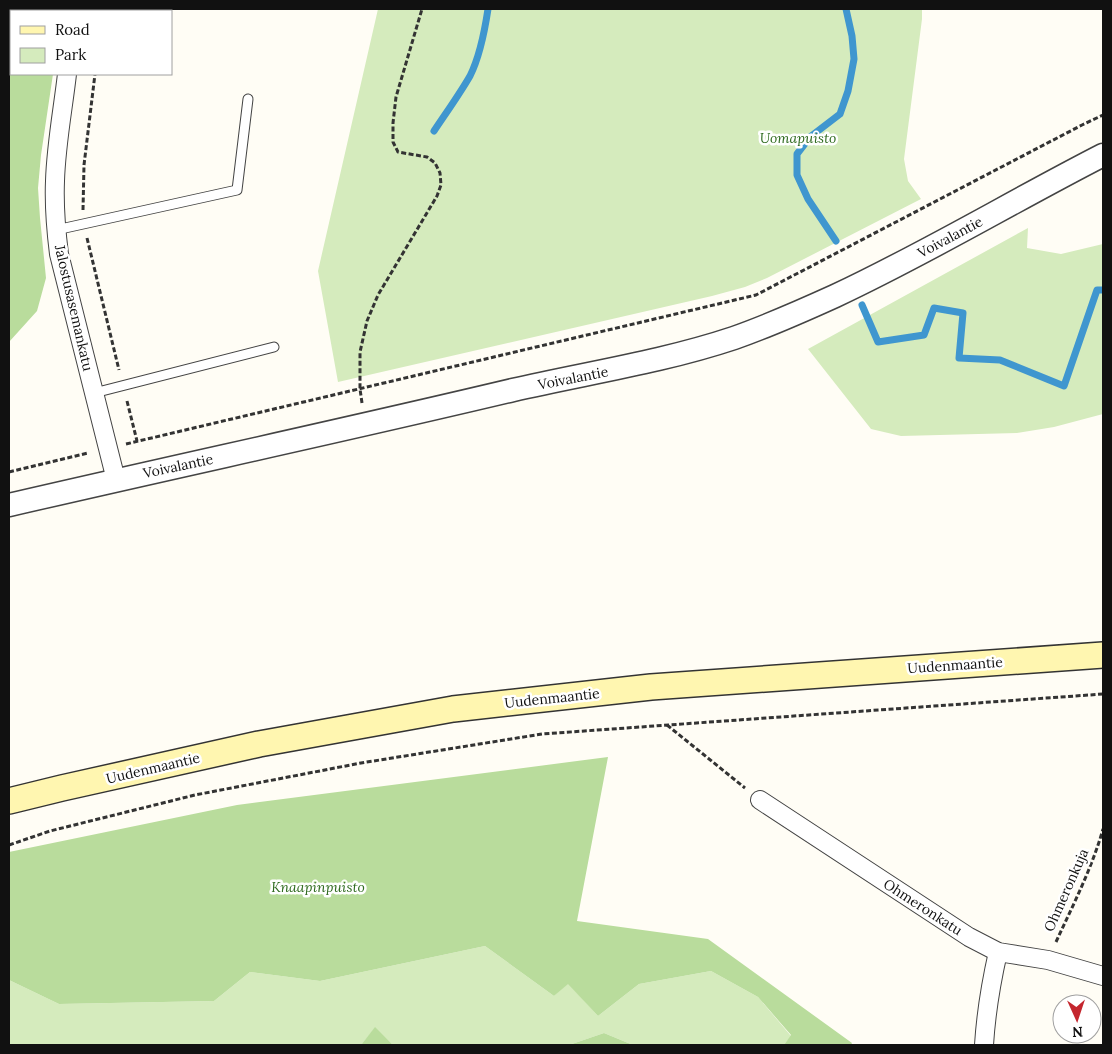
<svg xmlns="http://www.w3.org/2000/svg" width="1112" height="1054" font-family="Lora,serif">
<rect width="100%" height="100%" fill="#fffdf5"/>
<!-- green -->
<g fill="#d5ebbd">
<path d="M378,9H922V19L904,159L908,181L921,199L767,278L745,287L712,296L338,382L318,271Z"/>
<path d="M1028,228L1027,248L1061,254L1103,244V414L1054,427L1017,433L901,436L871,429L808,349Z"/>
<path d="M485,946L554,996L568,983L598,1016L639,984L711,971L758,997L791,1036L784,1045H633L604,1033L569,1045H393L375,1028L361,1045H9V980L59,1004L214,1001L250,972L320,981Z"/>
</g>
<!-- forest -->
<g fill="#b9dc9c">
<path d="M9,56L11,57V74H53L41,155L38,188L40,218L46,278L37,311L9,342Z"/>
<path d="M608,757L577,921L708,939L852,1043L851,1045H784L791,1035L758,997L711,971L639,984L598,1016L568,984L554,996L485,946L320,981L250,972L214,1001L59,1004L9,980V852L237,805Z"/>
<path d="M375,1027L393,1045H361Z"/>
<path d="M604,1033L633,1045H569Z"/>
</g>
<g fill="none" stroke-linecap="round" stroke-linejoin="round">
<!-- stream -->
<g stroke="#3f96cf" stroke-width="7">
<path d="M434,131C446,113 459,95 470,76C479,58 485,29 488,9"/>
<path d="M836,241L808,199L797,175V154L810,137L840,114L848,91L854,59L852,36L846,9"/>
<path d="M862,305L878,342L924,335L934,308L963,313L959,358L1000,360L1064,386L1097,290H1103"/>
</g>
<defs>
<g id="service">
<path d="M56,230L237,190L248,99"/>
<path d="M94,393L274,347"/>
</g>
<g id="minor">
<path d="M75,11L76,9"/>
<path d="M67,74C63,109 56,145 55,181C54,205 56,230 59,254L116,480"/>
<path d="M760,800L969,937L998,952L1048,960L1103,976"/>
<path d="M984,1045C986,1013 991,983 998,952"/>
</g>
<path id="tertiary" d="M9,505C177,466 345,430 513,390C587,373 662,362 734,338C768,326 802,311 835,296C927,253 1013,201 1103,155"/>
<path id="secondary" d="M9,801L62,788L259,744L453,709L651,687L1103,655"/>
</defs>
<!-- service casing -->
<use href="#service" stroke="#444" stroke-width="11"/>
<!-- minor casing -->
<use href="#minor" stroke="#444" stroke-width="20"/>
<!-- tertiary casing -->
<use href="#tertiary" stroke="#444" stroke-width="25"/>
<!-- secondary casing -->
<use href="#secondary" stroke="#333" stroke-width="28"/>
<!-- path -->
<g stroke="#333" stroke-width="3" stroke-dasharray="5 2.5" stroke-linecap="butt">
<path d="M104,11V9"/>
<path d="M83,210L84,165L95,74"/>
<path d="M87,238L119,370"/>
<path d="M127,401L137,441"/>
<path d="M362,403L360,389V352L367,321L378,295L437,196L441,185L440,173L435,163L427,157L398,152L393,142V123L396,97L422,9"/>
<path d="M126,444L756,295L1082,125L1103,115"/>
<path d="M9,472L88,453"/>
<path d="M667,725L745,788"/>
<path d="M9,845L50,831L195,795L361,763L542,734L1103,694"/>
<path d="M1056,942C1073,905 1092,868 1103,829"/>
</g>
<!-- service -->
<use href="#service" stroke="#fff" stroke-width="9"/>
<!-- minor -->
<use href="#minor" stroke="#fff" stroke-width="18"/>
<!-- tertiary -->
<use href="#tertiary" stroke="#fff" stroke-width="22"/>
<!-- secondary -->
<use href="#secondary" stroke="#fff6b0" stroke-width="25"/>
</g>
<g text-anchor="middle" stroke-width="5" stroke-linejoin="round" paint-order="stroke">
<!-- park labels -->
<g font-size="14" font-style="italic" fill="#2f6b1f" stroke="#fff">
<text x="798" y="143">Uomapuisto</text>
<text x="318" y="892">Knaapinpuisto</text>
</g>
<!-- street labels -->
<g font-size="14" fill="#111" stroke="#fff">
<text transform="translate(950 237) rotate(-28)" y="5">Voivalantie</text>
<text transform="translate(74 308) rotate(77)" y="5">Jalostusasemankatu</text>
<text transform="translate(573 378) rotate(-11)" y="5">Voivalantie</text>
<text transform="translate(178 466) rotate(-12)" y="5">Voivalantie</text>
<text transform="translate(955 665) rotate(-4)" y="5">Uudenmaantie</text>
<text transform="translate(552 698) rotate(-6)" y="5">Uudenmaantie</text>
<text transform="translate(153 768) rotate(-13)" y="5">Uudenmaantie</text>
<text transform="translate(1066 890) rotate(-66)" y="5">Ohmeronkuja</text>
<text transform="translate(923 907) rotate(33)" y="5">Ohmeronkatu</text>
</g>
</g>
<!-- border -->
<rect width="1112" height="1054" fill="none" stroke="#111111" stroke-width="20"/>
<!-- legend -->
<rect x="10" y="10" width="162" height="65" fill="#ffffff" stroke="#a0a0a0"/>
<rect x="20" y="26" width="25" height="8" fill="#fff6b0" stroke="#a0a0a0"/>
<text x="55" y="35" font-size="15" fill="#111111">Road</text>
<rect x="20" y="48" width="25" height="15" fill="#d5ebbd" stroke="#a0a0a0"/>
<text x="55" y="60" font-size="15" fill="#111111">Park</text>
<!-- north arrow -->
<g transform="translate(1077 1019) rotate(177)"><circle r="24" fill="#ffffff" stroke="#a0a0a0"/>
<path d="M0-4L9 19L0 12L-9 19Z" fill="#c4262e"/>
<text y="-8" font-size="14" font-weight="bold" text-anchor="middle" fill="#111111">N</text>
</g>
</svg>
